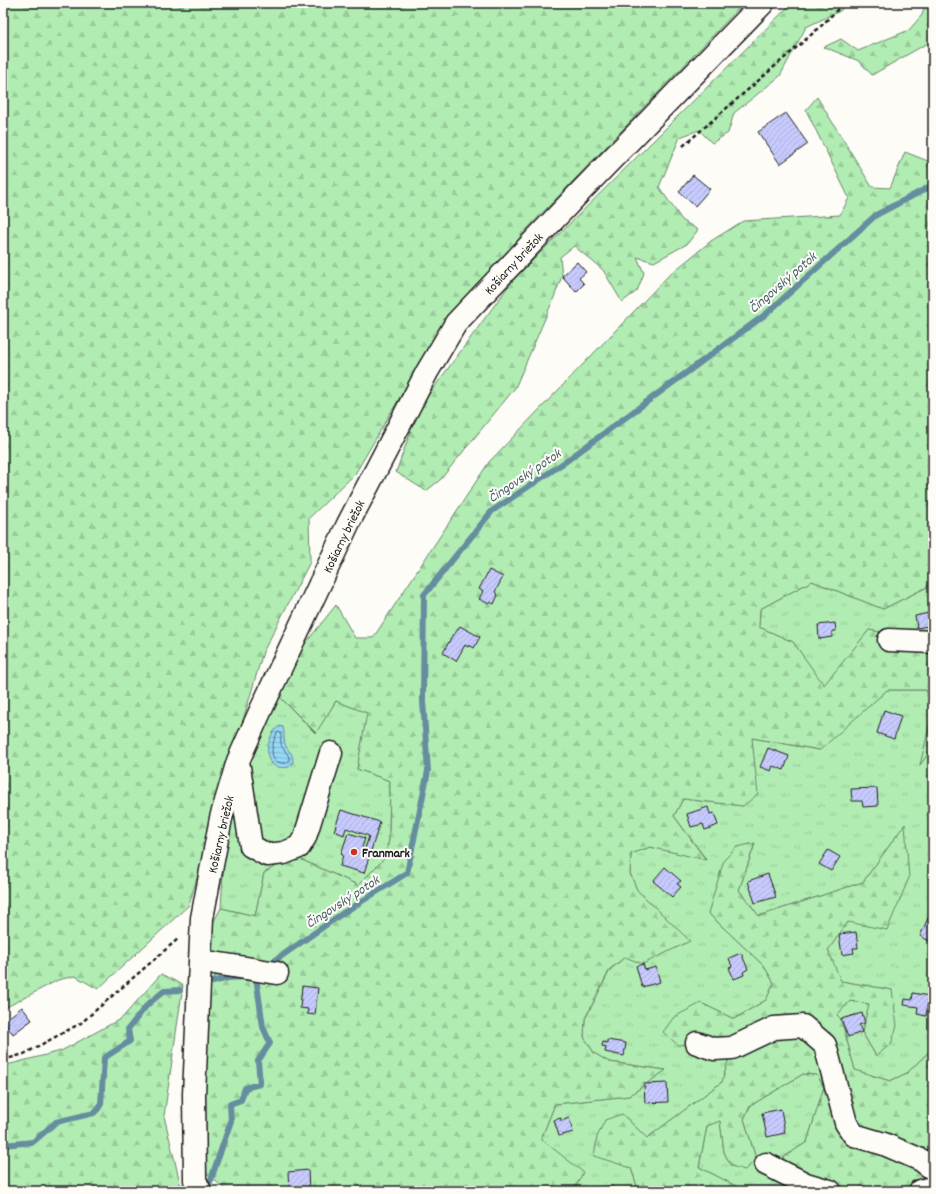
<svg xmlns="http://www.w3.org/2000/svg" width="936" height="1194" font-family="Dekko,sans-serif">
<defs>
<pattern id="grass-tufts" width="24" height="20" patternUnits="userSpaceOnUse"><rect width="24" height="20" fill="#b1edb3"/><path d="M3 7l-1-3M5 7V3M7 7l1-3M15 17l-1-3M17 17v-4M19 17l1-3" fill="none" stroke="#98cb99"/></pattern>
<pattern id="forest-firs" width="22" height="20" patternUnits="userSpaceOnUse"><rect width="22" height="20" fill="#b1edb3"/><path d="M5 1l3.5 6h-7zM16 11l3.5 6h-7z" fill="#98cb99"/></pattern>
<pattern id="water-rules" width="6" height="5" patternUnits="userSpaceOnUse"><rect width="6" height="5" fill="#95d8f7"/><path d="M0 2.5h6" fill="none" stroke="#80b9d3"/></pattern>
<pattern id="building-hatch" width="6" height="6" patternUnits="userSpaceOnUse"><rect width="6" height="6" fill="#c7cafd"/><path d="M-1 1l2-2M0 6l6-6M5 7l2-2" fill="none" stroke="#aaadd8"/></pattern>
</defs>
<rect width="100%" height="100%" fill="#fdfcf7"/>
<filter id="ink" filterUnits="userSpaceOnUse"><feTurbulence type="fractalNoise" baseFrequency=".025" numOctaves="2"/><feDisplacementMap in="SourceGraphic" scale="8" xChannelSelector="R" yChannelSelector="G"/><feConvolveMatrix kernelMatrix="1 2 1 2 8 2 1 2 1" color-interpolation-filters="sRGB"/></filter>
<g filter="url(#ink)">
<!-- grass -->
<g fill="url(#grass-tufts)" stroke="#668468">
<path d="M812,581L883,609L933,584V642L869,630L824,686L793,642L759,627L760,609Z"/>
<path d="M887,690H926L933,704V711L921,763L933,747V1048L907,1073L890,1081L855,1070L841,1019L837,1015L850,1001L870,1004L862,1032L876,1056L892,990L840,981L828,950L848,922L905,824L863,882L759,916L739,890L755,844L708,913L764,966L774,983L766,1000L734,1019L701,1003L697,1043L732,1048L722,1082L647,1138L622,1114L631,1168L637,1186V1191H614L613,1186L575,1189L541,1139L555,1104L629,1096L666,1070L609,1062L594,1053L584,1037L585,1019L610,970L625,957L689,941L637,890L630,873L631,854L650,847L706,859L674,816L683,799L743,806L752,738L819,750Z"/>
<path d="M279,696L315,733L336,701L368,713L357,769L390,781L389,840L385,858L358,885L293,856L264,873L255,916L221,908L225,840L258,739Z"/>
<path d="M803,1074L817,1075L824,1087L807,1142L784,1157L781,1183L792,1191H736V1186L699,1167L707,1126L720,1120L724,1152L731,1166L756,1159L744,1119L750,1106Z"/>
</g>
<!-- forest -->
<g fill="url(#forest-firs)" stroke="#668468">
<path d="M3,3H744L527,229L434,339L355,474L309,518L310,562L263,652L189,905L98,989L75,976L58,980L3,1009Z"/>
<path d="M792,3H847L840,11L806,27L780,76L734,113L728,133L712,143L699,130L680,137L659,187L682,220L698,230L687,244L654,262L637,257L644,273L637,291L622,302L603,270L574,246L560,257L562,276L553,300L515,388L440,480L426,491L396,472L419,408L513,280Z"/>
<path d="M926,3H933V40L872,75L859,61L824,47L841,39L858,51L909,30L922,15Z"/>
<path d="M817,97L872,187L890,188L905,152L933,163V584L883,609L812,581L760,609L759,627L793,642L824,685L869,630L933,642V704L926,690H887L820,750L752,738L758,794L743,806L683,799L674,816L706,860L650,847L631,854L630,873L637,890L690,941L643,964L625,957L610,969L585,1019L584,1037L594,1053L609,1062L666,1070L629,1096L555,1104L541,1139L583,1172L575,1189L613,1186L614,1191H556L554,1187L545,1191H227L203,1170L208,932L221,908L255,916L264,873L293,856L358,885L385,858L389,840L390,781L357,769L367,713L336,701L316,733L279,696L289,664L336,605L355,638H373L489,462L668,276L711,241L743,221L840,215L849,198L806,110Z"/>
<path d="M933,711V747L920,765Z"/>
<path d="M905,824L909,878L887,930L848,922L828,950L841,981L892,990L897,1026L891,1044L876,1056L862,1032L869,1004L850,1001L837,1015L841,1019L855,1070L890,1081L907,1073L933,1048V1191H792L781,1183L778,1169L784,1157L807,1142L824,1087L817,1075L803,1074L750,1106L744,1119L756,1159L745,1170L731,1166L724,1152L720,1121L707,1126L699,1167L736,1186V1191H637V1186L631,1168L594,1156L597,1137L605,1120L622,1114L647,1138L722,1082L732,1048L697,1043L678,1045L663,1032L674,1017L701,1003L734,1019L766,1000L774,983L764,966L708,913L724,860L737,847L755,843L739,890L759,916L863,882Z"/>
<path d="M161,974L183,985L164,1116L182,1191H3V1066L61,1051L122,1018Z"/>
</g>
<!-- water -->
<path fill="url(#water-rules)" stroke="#658d9f" d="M280,726L283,727C285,733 283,740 286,746C290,754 293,751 293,763L289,767C283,768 275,768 271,763C263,754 270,730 280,726Z"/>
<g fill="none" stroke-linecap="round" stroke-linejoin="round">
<!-- shore -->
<path stroke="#4c6774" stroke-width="1" d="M279,732L281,734C280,750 283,746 289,757V761L287,763C267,765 271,745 277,733Z"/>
<!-- stream -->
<g stroke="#658d9f" stroke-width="6">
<path d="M270,964L343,913L407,873L428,771L423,701L424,595L492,511L565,462L766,314L876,215L933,185"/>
<path d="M213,982L228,978L243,977"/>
<path d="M3,1145L33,1142L56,1122L94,1113L98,1109L101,1104L104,1058L130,1041L128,1029L147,1005L164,991L180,990"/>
<path d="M204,1190L209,1185L231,1121L230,1104L241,1100L245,1088L260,1084L258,1061L270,1043L263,1027L256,977H252"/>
</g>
</g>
<!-- building -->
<g fill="url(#building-hatch)" stroke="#1c1c1c">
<path d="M786,113L808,144L780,164L758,132Z"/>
<path d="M693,175L710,189L695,206L679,192Z"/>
<path d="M577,262L586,272L579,278L584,284L576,292L562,276Z"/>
<path d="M489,570L503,577L495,592L498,595L494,604L490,602L489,604L479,599L483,591L479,589Z"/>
<path d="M933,612V630L929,631L928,626L917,628L915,616Z"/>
<path d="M835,623L836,631H832V637L819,639L818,625Z"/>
<path d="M460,626L480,637L474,648L469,645L468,647L465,645L456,661L443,653L453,634L454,635Z"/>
<path d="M884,710L901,716L894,739L877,733Z"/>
<path d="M768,748L789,756L784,770L773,766L771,771L760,767Z"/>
<path d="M877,788L878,806L863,807L862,801H852L851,789Z"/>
<path d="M708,807L710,814L714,813L718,825L705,830L703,824L691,827L687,814Z"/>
<path d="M341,810L380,822L371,851L365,849L369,836L346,828L344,835L334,831Z"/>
<path d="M348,833L365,838L361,851L370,854L364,873L340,866L343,855L341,854Z"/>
<path d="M828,850L840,857L831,871L819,864Z"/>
<path d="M665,867L681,881L677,884L681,887L672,897L653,881Z"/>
<path d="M768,874L776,897L755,903L748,881Z"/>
<path d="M928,918L933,920V943L920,936Z"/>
<path d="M856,932L858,948H853L854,953L842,955L839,934Z"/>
<path d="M741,953L748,969L743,972L744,975L734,979L729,968L732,967L729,958Z"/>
<path d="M643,964L645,970L656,967L660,982L642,987L636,966Z"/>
<path d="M302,986L318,988L315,1015L307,1014L308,1009L300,1008Z"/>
<path d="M913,993L929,996L926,1016L917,1014L918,1007L904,1005L905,999L912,1000Z"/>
<path d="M22,1007L32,1020L13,1034L3,1022Z"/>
<path d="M862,1013L865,1023L859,1025L862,1032L848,1037L841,1019Z"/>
<path d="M607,1040L626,1043L624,1056L605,1052L606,1047L602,1046L603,1042L607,1043Z"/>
<path d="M667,1083L668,1102L645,1103L644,1084Z"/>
<path d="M781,1109L785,1133L767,1137L762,1113Z"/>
<path d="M561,1118V1121L569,1118L573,1132L559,1136L554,1120Z"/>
<path d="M308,1170L309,1191H289L288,1172Z"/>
</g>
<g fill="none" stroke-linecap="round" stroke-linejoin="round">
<defs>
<g id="minor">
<path d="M889,640L933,642"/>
<path d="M239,767L251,846L267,855L284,853L299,847L305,837L331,753"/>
<path d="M201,961L277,973"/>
<path d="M697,1043L714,1049L732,1048L774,1028L803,1026L825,1045L846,1123L854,1135L884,1144L921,1160L933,1169"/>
<path d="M766,1164L806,1184L830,1191"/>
<path d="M200,1191L195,1180L194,1094L202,918L221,818L238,761L259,714L348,524L427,372L456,323L581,191L763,3"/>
<path d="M920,1191L933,1188"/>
</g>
</defs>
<!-- minor casing -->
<use href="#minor" stroke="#1c1c1c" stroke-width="25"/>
<!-- path -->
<g stroke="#1c1c1c" stroke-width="2.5" stroke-dasharray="4 3" stroke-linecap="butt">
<path d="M683,146L819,28L844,3"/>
<path d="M3,1060L24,1054L81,1023L179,938"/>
<path d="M167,1191L176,1188"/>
</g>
<!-- minor -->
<use href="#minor" stroke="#fdfcf7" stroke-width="22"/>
</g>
</g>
<!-- markers -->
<circle fill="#c8321e" stroke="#fdfcf7" stroke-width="1.5" cx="354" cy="852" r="4"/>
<g text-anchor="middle" stroke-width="4" stroke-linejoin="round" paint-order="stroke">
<!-- street labels -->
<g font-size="13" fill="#1c1c1c" stroke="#fdfcf7">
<text transform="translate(513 263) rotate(-47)" y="5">Košiarny briežok</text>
<text transform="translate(343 536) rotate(-64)" y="5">Košiarny briežok</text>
<text transform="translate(220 834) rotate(-77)" y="5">Košiarny briežok</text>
</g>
<!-- poi labels -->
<g font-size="13" font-weight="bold" fill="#1c1c1c" stroke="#fdfcf7" text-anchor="start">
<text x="362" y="857">Franmark</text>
</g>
<!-- water labels -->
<g font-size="14" font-style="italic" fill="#465e69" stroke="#fdfcf7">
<text transform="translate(782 282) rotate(-41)" y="5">Čingovský potok</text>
<text transform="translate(524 475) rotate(-34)" y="5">Čingovský potok</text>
<text transform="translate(342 901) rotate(-33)" y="5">Čingovský potok</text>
</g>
</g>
<!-- margin -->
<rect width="936" height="1194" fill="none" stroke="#fdfcf7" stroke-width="16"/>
<rect x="8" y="8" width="920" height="1178" fill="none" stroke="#1c1c1c" stroke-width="1.5" filter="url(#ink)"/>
</svg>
